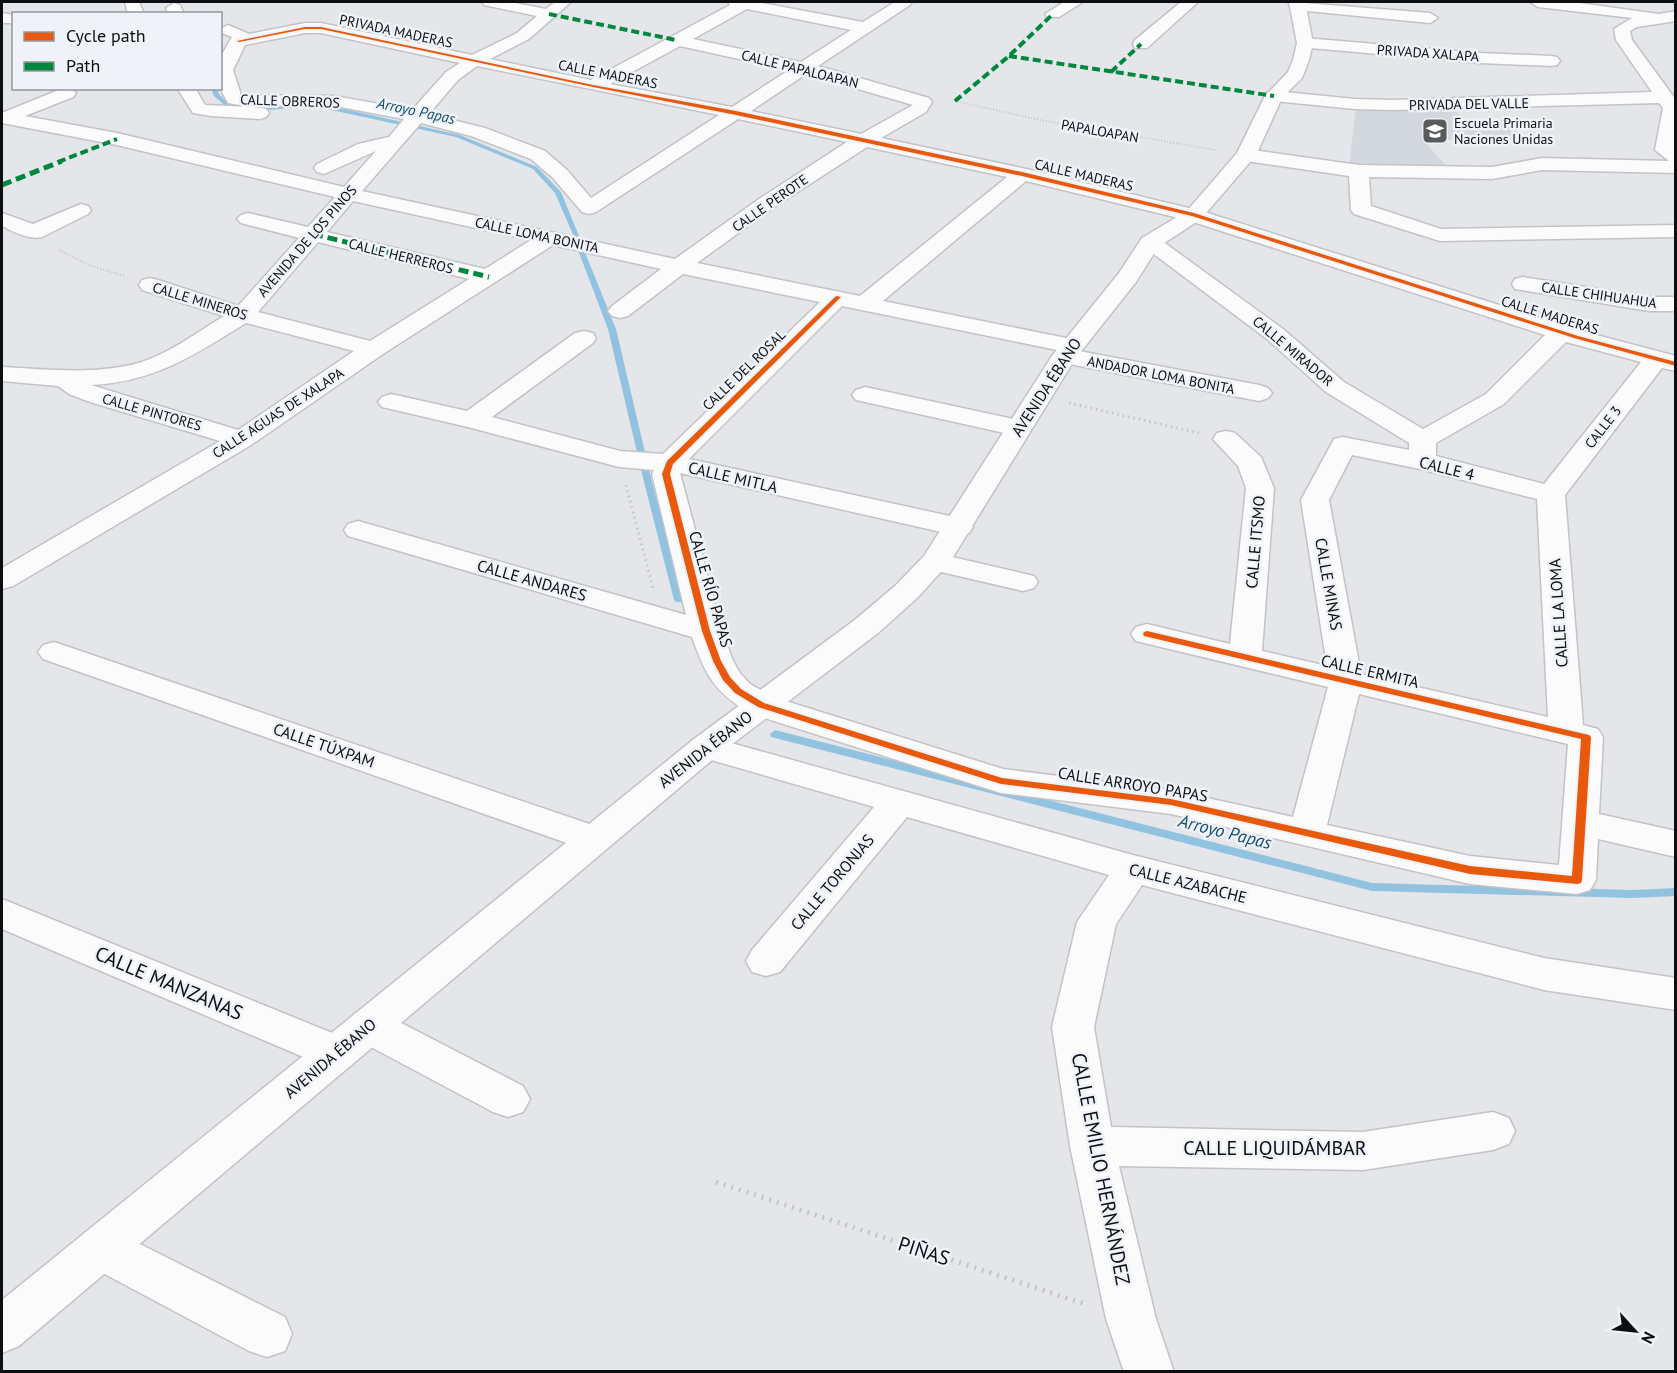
<svg xmlns="http://www.w3.org/2000/svg" width="1677" height="1373" font-family="'PT Sans',sans-serif">
<rect width="100%" height="100%" fill="#e4e6e9"/>
<!-- built -->
<path fill="#d3d8df" d="M1356,108H1453L1467,122H1509L1526,140H1423L1450,170L1349,166Z"/>
<g fill="none" stroke-linecap="round" stroke-linejoin="round">
<!-- stream -->
<g fill="#91c3e1" fill-rule="evenodd">
<path d="M220,44L223,45V49L220,50Z"/>
<path d="M211,88H217L219,94L231,106L246,108L292,104H322L460,135L537,167L561,192L579,236L574,237L555,193L533,169L456,137L322,108H292L246,112L229,109L214,96Z"/>
<path d="M579,249L584,250L616,329L652,482L684,600L682,602H676L674,600L644,482L608,329L578,250Z"/>
<path d="M775,730L1372,883L1632,890L1676,888V896L1632,898L1372,891L771,737L770,734Z"/>
</g>
<defs>
<g id="minor">
<path d="M125,2H139L144,14H128Z"/>
<path d="M482,2H510L546,9L555,2H571L529,39L490,59L591,80L730,5L728,2H756L863,22L895,2H912L910,5L818,66L929,98L932,102L926,112L881,138L1022,168L1201,211L1585,332L1676,356V371L1662,368L1565,495L1583,725L1598,729L1603,737L1599,814L1676,831V857L1598,839L1596,880L1590,890L1577,894L1470,884L1171,814L1001,793L749,713C713,690 706,676 692,637L348,536L344,530L348,524L358,521L686,615L652,474L654,470L619,467L468,427L382,407L378,402L382,397L391,394L467,411L575,333L584,331L593,333L596,338L593,343L492,417L620,451L663,454L820,302L683,274L628,316L620,318L612,316L608,311L612,306L661,269L553,245L383,354L251,445L13,586L2,589V568L220,441L90,402L69,394L58,386L2,381V367C46,369 90,375 135,364C166,356 196,333 224,316L142,290L139,285L142,280L150,278L158,280L238,306L299,238L241,223L237,219L241,215L248,213L308,227L335,197L117,145L2,123V113L61,89L70,88L76,93L73,97L25,116L117,133L344,187L376,151L324,174L317,172L314,168L317,164L358,144L389,137L404,119L335,106L310,104L255,107L266,109L269,113L266,117L260,119L211,116L193,113L177,88H195L205,105L251,107L228,103L220,88V58L232,37L222,33L220,29L228,25L249,34L305,23H321L472,55L517,33L537,16L484,5ZM747,9L851,30L801,62L693,39ZM305,33H321L460,63L446,72L412,110L335,96L241,95L233,70L245,45ZM680,46L789,70L732,107L610,84ZM477,66L719,115L591,198L567,170L545,151L485,128L429,114L458,80ZM806,74L913,105L861,134L751,111ZM738,119L847,142L759,199L675,259L362,191L421,123L471,136L531,159L553,178L582,212L589,214L596,212ZM867,147L1007,177L860,296L697,263L773,208ZM1026,181L1187,220L1545,335L1486,394L1423,429L1344,382L1283,329L1158,238L1150,237L1142,238L1139,243L1267,339L1326,392L1409,443V450L1343,437L1334,439L1301,500L1327,666L1262,651L1274,488L1261,457L1235,433L1226,431L1217,433L1213,439L1238,466L1246,488L1230,644L1147,624L1136,627L1131,634L1136,641L1328,687L1293,817L1171,790L1003,769L773,697L750,684L740,673L733,661L722,631L680,473L959,536L969,533L973,527L969,521L959,518L689,459L842,306L1057,350L1052,356L1055,361L1064,363L1259,401L1268,398L1272,393L1268,388L1259,385L1079,351L1083,346L1080,341L1071,339L883,301ZM353,201L531,240L485,269L327,232ZM318,242L469,279L370,341L258,312ZM246,323L354,351L238,430L91,385C155,382 194,355 246,323ZM1566,342L1641,362L1544,484L1436,456V443L1504,404ZM1352,455L1420,469L1537,499L1548,717L1361,674L1329,500ZM1359,694L1568,744L1559,865L1470,856L1327,825Z"/>
<path d="M1064,2H1083L1059,17H1047L1045,14Z"/>
<path d="M1181,2H1198L1147,48H1135L1133,44L1135,40Z"/>
<path d="M1292,2L1430,13L1438,18L1430,23L1297,10L1289,5Z"/>
<path d="M1530,2H1572L1659,14L1676,11V21L1637,27L1630,31L1632,40L1676,100V173L1542,170L1492,179L1369,177L1371,206L1441,229L1676,225V237L1440,241L1354,214L1351,210L1349,176L1246,161L1239,159L1236,155L1239,151L1246,149L1359,165L1492,167L1542,158L1669,161L1655,150L1663,108L1659,103L1392,110L1355,109L1274,101L1268,100L1265,96L1268,92L1274,91L1355,99L1392,100L1652,92L1616,40L1614,29L1632,18L1538,7Z"/>
<path d="M174,3L180,5L184,14H168L166,8Z"/>
<path d="M2,13L14,15V23H2Z"/>
<path d="M1305,38L1480,53L1551,56L1557,57L1560,61L1557,65L1551,66L1480,63L1299,47L1297,43Z"/>
<path d="M81,204L88,206L91,210L88,214L42,237C28,240 14,232 2,226V213L33,224Z"/>
<path d="M1523,277L1649,297H1676V311H1649L1515,289L1512,284L1515,279Z"/>
<path d="M865,387L1018,420L1027,422L1031,428L1027,434L1018,436L856,400L852,395L856,390Z"/>
<path d="M935,553L1034,576L1038,582L1034,588L1023,591L924,568L920,562L924,556Z"/>
<path d="M54,642L607,830L612,839L607,848L594,852L581,848L43,659L38,652L43,645Z"/>
<path d="M706,736L1133,855L1544,958L1676,978V1010L1544,990L1142,885L1116,924L1094,1027L1111,1127L1363,1132L1493,1112L1509,1118L1515,1131L1509,1144L1493,1150L1363,1170L1119,1166L1156,1319L1174,1372H1124L1106,1319L1070,1146L1052,1027L1077,922L1109,875L907,817L780,972L766,976L752,972L746,961L752,950L874,807L694,755L689,747L694,739Z"/>
<path d="M2,899L352,1041L358,1053L352,1065L337,1070L322,1065L2,929Z"/>
<path d="M369,1009L384,1014L523,1086L530,1099L523,1112L508,1117L493,1112L354,1038L348,1026L354,1014Z"/>
<path d="M101,1227L118,1233L285,1317L292,1334L285,1351L267,1357L249,1351L84,1263L77,1248L84,1233Z"/>
</g>
<path id="major" d="M1289,2H1305L1313,43L1309,60L1302,78L1282,98L1256,155L1201,219L1158,247L1136,282L1075,359L950,562L917,598L878,633L718,755L19,1346L2,1353V1300L694,739L856,619L895,586L924,556L1052,356L1119,273L1142,238L1187,211L1237,153L1265,96L1288,72L1293,60L1297,43Z"/>
</defs>
<!-- minor casing -->
<use href="#minor" stroke="#c2c3c6" stroke-width="3"/>
<!-- major casing -->
<use href="#major" stroke="#c2c3c6" stroke-width="3"/>
<!-- path-far2 -->
<g stroke="#c4c5c6" stroke-width="2" stroke-dasharray="1 2" stroke-linecap="butt">
<path d="M955,101L1040,120L1216,150"/>
<path d="M59,250L89,265L124,276"/>
</g>
<!-- path-far1 -->
<g stroke="#c4c5c6" stroke-width="3" stroke-dasharray="1.5 4" stroke-linecap="butt">
<path d="M1069,403L1199,433"/>
<path d="M626,485L653,588"/>
</g>
<!-- path -->
<path stroke="#c4c5c6" stroke-width="5" stroke-dasharray="2 6" stroke-linecap="butt" d="M716,1182L1085,1304"/>
<!-- minor -->
<use href="#minor" fill="#fbfbfc" fill-rule="evenodd"/>
<!-- major -->
<use href="#major" fill="#fbfbfc" fill-rule="evenodd"/>
<!-- quiet-far1 -->
<g stroke="#00873e" stroke-width="4" stroke-dasharray="8 4" stroke-linecap="butt">
<path d="M549,14L676,40"/>
<path d="M1009,56L1274,96"/>
<path d="M1111,72L1141,44"/>
<path d="M955,101L1009,56L1053,14"/>
<path d="M58,162L117,139"/>
</g>
<!-- quiet -->
<g stroke="#00873e" stroke-width="5" stroke-dasharray="10 5" stroke-linecap="butt">
<path d="M2,185L62,161"/>
<path d="M313,234L489,277"/>
</g>
<defs>
<g id="cycleway">
<path d="M305,27H321L593,85L736,111L1022,172L1194,213L1578,336L1676,362V366L1574,338L1192,216L1022,176L736,115L593,87L321,29H305L239,42L237,41Z"/>
<path d="M836,296L841,297L673,464L670,474L710,631L721,661L730,677L741,689L764,703L1002,778L1171,799L1470,866L1572,876L1581,739L1144,636L1143,634L1144,632L1147,631L1589,735L1591,737L1582,880L1581,883L1577,884L1470,874L1171,805L1001,784L758,707L735,693L723,680L713,661L702,631L662,474L667,461Z"/>
</g>
</defs>
<!-- cycleway casing -->
<use href="#cycleway" stroke="#eff3f9" stroke-width="4"/>
<!-- cycleway -->
<use href="#cycleway" fill="#e8590c" fill-rule="evenodd"/>
</g>
<!-- icons -->
<defs>
<symbol id="school-square" viewBox="-11 -11 22 22"><rect x="-9" y="-9" width="18" height="18" rx="4" fill="#585a5c" stroke="#eff3f9"/><path d="M0-5L7-2L0 1L-7-2ZM-4 1L0 2.5L4 1V4Q0 6-4 4Z" fill="#fff"/></symbol>
</defs>
<g fill-rule="evenodd">
<use href="#school-square" x="1420" y="116" width="30" height="30"/>
</g>
<g text-anchor="middle" stroke-width="5" stroke-linejoin="round" paint-order="stroke">
<!-- far-street labels -->
<g font-size="14" fill="#0d0e10" stroke="#eff3f9">
<text transform="translate(396 31) rotate(12)" y="5">PRIVADA MADERAS</text>
<text transform="translate(1428 53) rotate(4)" y="5">PRIVADA XALAPA</text>
<text transform="translate(800 69) rotate(14)" y="5">CALLE PAPALOAPAN</text>
<text transform="translate(608 74) rotate(11)" y="5">CALLE MADERAS</text>
<text transform="translate(290 101) rotate(2)" y="5">CALLE OBREROS</text>
<text transform="translate(1469 104) rotate(-1)" y="5">PRIVADA DEL VALLE</text>
<text transform="translate(1100 131) rotate(10)" y="5">PAPALOAPAN</text>
<text transform="translate(1084 175) rotate(13)" y="5">CALLE MADERAS</text>
<text transform="translate(770 203) rotate(-35)" y="5">CALLE PEROTE</text>
<text transform="translate(537 235) rotate(12)" y="5">CALLE LOMA BONITA</text>
<text transform="translate(307 241) rotate(-49)" y="5">AVENIDA DE LOS PINOS</text>
<text transform="translate(401 256) rotate(14)" y="5">CALLE HERREROS</text>
<text transform="translate(1599 295) rotate(8)" y="5">CALLE CHIHUAHUA</text>
<text transform="translate(200 301) rotate(17)" y="5">CALLE MINEROS</text>
<text transform="translate(1550 315) rotate(17)" y="5">CALLE MADERAS</text>
<text transform="translate(1293 351) rotate(40)" y="5">CALLE MIRADOR</text>
<text transform="translate(744 370) rotate(-44)" y="5">CALLE DEL ROSAL</text>
<text transform="translate(1161 375) rotate(11)" y="5">ANDADOR LOMA BONITA</text>
<text transform="translate(152 412) rotate(16)" y="5">CALLE PINTORES</text>
<text transform="translate(278 413) rotate(-33)" y="5">CALLE AGUAS DE XALAPA</text>
<text transform="translate(1603 427) rotate(-52)" y="5">CALLE 3</text>
</g>
<!-- far-poi labels -->
<g font-size="14" fill="#0d0e10" stroke="#eff3f9" text-anchor="start">
<text x="1454" y="128">Escuela Primaria<tspan x="1454" dy="16">Naciones Unidas</tspan></text>
</g>
<!-- far-water labels -->
<g font-size="15" font-style="italic" fill="#174e6a" stroke="#eff3f9">
<text transform="translate(416 111) rotate(12)" y="5">Arroyo Papas</text>
</g>
<!-- street labels -->
<g font-size="16" fill="#0d0e10" stroke="#eff3f9">
<text transform="translate(1046 387) rotate(-57)" y="6">AVENIDA ÉBANO</text>
<text transform="translate(1447 468) rotate(14)" y="6">CALLE 4</text>
<text transform="translate(733 477) rotate(13)" y="6">CALLE MITLA</text>
<text transform="translate(1255 542) rotate(-85)" y="6">CALLE ITSMO</text>
<text transform="translate(532 580) rotate(16)" y="6">CALLE ANDARES</text>
<text transform="translate(1329 584) rotate(80)" y="6">CALLE MINAS</text>
<text transform="translate(711 589) rotate(74)" y="6">CALLE RÍO PAPAS</text>
<text transform="translate(1558 613) rotate(-94)" y="6">CALLE LA LOMA</text>
<text transform="translate(1370 671) rotate(13)" y="6">CALLE ERMITA</text>
<text transform="translate(324 745) rotate(19)" y="6">CALLE TÚXPAM</text>
<text transform="translate(705 749) rotate(-38)" y="6">AVENIDA ÉBANO</text>
<text transform="translate(1133 784) rotate(9)" y="6">CALLE ARROYO PAPAS</text>
<text transform="translate(832 882) rotate(-50)" y="6">CALLE TORONJAS</text>
<text transform="translate(1188 883) rotate(14)" y="6">CALLE AZABACHE</text>
<text transform="translate(330 1058) rotate(-40)" y="6">AVENIDA ÉBANO</text>
</g>
<!-- water labels -->
<g font-size="18" font-style="italic" fill="#174e6a" stroke="#eff3f9">
<text transform="translate(1225 832) rotate(14)" y="6">Arroyo Papas</text>
</g>
<!-- near-street labels -->
<g font-size="20" fill="#0d0e10" stroke="#eff3f9">
<text transform="translate(169 983) rotate(23)" y="7">CALLE MANZANAS</text>
<text x="1275" y="1155">CALLE LIQUIDÁMBAR</text>
<text transform="translate(1101 1169) rotate(79)" y="7">CALLE EMILIO HERNÁNDEZ</text>
<text transform="translate(924 1251) rotate(18)" y="7">PIÑAS</text>
</g>
</g>
<!-- border -->
<rect width="1677" height="1373" fill="none" stroke="#0d0e10" stroke-width="6"/>
<!-- legend -->
<rect x="12" y="12" width="210" height="78" fill="#eff3f9" stroke="#95979c" stroke-width="1.5"/>
<rect x="24" y="32" width="30" height="9" fill="#e8590c" stroke="#95979c" stroke-width="1.5"/>
<text x="66" y="42" font-size="18" fill="#0d0e10">Cycle path</text>
<rect x="24" y="62" width="30" height="9" fill="#00873e" stroke="#95979c" stroke-width="1.5"/>
<text x="66" y="72" font-size="18" fill="#0d0e10">Path</text>
<!-- north arrow -->
<g transform="translate(1635 1331) rotate(117)" stroke="#eff3f9" stroke-width="4.5" paint-order="stroke">
<path d="M0-4.5L10 22L0 15L-10 22Z" fill="#0d0e10"/>
<text y="-9" font-size="16" font-weight="bold" text-anchor="middle" fill="#0d0e10">N</text>
</g>
</svg>
